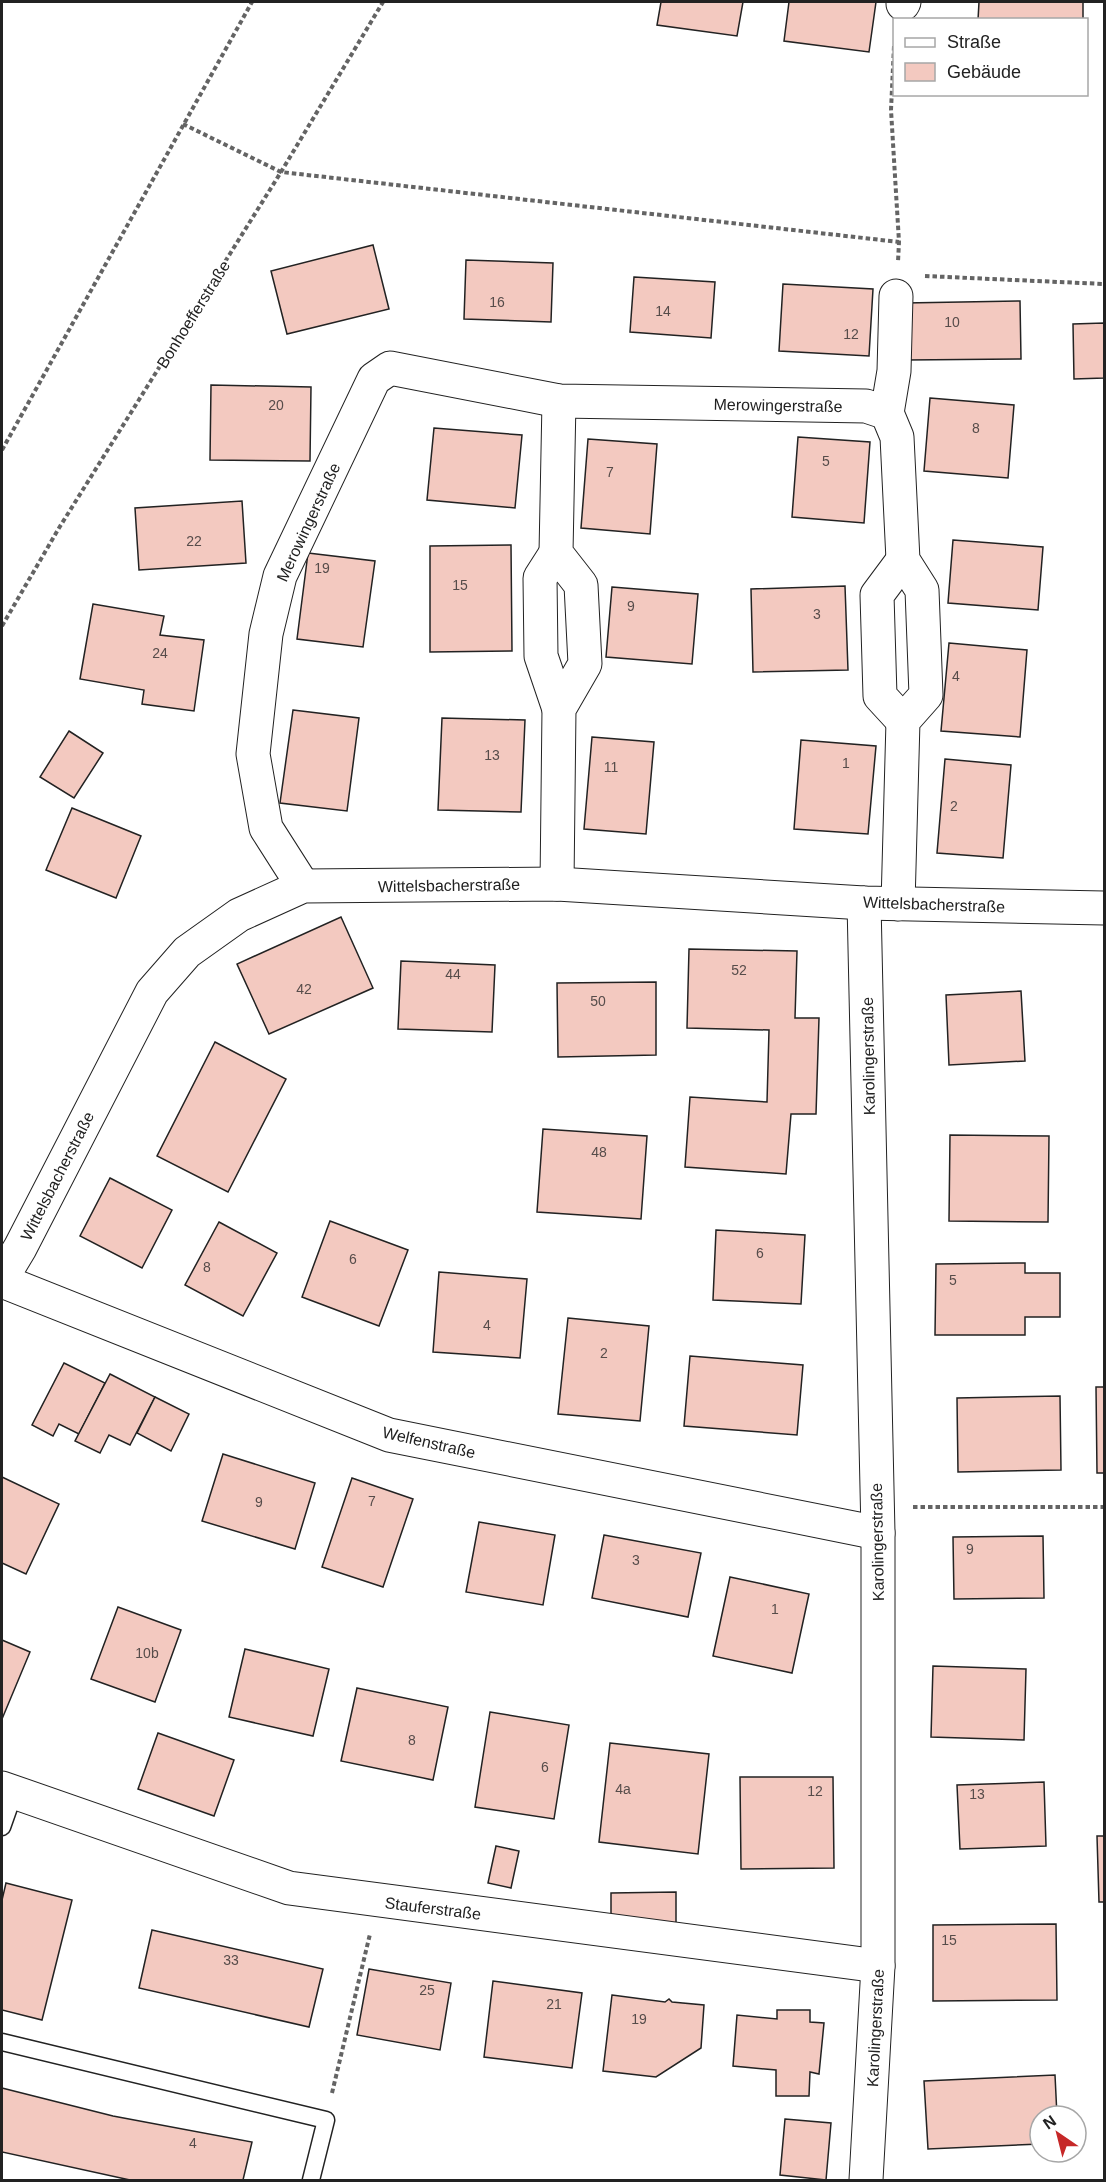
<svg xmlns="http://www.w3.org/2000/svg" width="1106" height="2182" font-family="Arial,sans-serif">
<rect width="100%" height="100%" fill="#fff"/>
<!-- building -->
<g fill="#f3c9c0" stroke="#222" stroke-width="1.5">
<path d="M661,2H743L737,36L657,25Z"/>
<path d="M789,2H876L869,52L784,41Z"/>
<path d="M979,2H1083V20H978Z"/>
<path d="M373,245L389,309L287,334L271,271Z"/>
<path d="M466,260L553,263L551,322L464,319Z"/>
<path d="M634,277L715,282L711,338L630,332Z"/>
<path d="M783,284L873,289L869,356L779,351Z"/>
<path d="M1020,301L1021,359L906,360L905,303Z"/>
<path d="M1104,323V378L1074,379L1073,324Z"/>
<path d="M211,385L311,387L310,461L210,460Z"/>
<path d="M930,398L1014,405L1008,478L924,471Z"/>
<path d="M434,428L522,435L515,508L427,500Z"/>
<path d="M798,437L870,442L864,523L792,517Z"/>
<path d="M588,439L657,444L650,534L581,528Z"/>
<path d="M242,501L246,563L139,570L135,508Z"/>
<path d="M953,540L1043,547L1038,610L948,603Z"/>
<path d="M511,545L512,651L430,652V546Z"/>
<path d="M308,553L375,561L363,647L297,639Z"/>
<path d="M845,586L848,670L753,672L751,589Z"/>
<path d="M612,587L698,594L692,664L606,657Z"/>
<path d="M93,604L164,616L160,635L204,640L194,711L142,704L144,690L80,679Z"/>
<path d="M949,643L1027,650L1020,737L941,731Z"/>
<path d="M293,710L359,718L347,811L280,803Z"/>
<path d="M442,718L525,720L521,812L438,810Z"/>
<path d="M69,731L103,753L74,798L40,777Z"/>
<path d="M592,737L654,742L646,834L584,829Z"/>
<path d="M801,740L876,746L868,834L794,829Z"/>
<path d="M945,759L1011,765L1003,858L937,853Z"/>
<path d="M72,808L141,836L116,898L46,870Z"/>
<path d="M341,917L373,988L269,1034L237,964Z"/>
<path d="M689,949L797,951L795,1018H819L816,1114H791L786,1174L685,1167L690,1097L767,1102L769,1030L687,1028Z"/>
<path d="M401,961L495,965L492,1032L398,1029Z"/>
<path d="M656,982V1055L558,1057L557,983Z"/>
<path d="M1021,991L1025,1061L949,1065L946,995Z"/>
<path d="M215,1042L286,1079L228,1192L157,1156Z"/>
<path d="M543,1129L647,1136L641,1219L537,1212Z"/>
<path d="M950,1135L1049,1136L1048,1222L949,1221Z"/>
<path d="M110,1178L172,1210L142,1268L80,1236Z"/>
<path d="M330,1221L408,1250L379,1326L302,1297Z"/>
<path d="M219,1222L277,1253L243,1316L185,1285Z"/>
<path d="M716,1230L805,1235L801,1304L713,1300Z"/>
<path d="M1025,1263V1273H1060V1317H1025V1335H935L936,1264Z"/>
<path d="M439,1272L527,1279L520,1358L433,1352Z"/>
<path d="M568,1318L649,1326L640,1421L558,1414Z"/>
<path d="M690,1356L803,1365L797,1435L684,1426Z"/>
<path d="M64,1363L105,1383L79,1434L59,1424L53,1436L32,1425Z"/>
<path d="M110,1374L155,1397L130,1445L109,1435L100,1453L75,1441Z"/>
<path d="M1096,1387H1104V1473H1097Z"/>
<path d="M1060,1396L1061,1470L958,1472L957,1398Z"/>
<path d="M155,1397L189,1414L171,1451L137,1433Z"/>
<path d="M223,1454L315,1483L295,1549L202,1521Z"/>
<path d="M2,1477L59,1504L26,1574L2,1563Z"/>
<path d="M352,1478L413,1499L383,1587L322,1567Z"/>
<path d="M479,1522L555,1535L543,1605L466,1592Z"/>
<path d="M604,1535L701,1553L688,1617L592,1598Z"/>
<path d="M1043,1536L1044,1598L954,1599L953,1537Z"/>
<path d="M730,1577L809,1594L792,1673L713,1656Z"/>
<path d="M118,1607L181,1630L155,1702L91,1679Z"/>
<path d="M2,1640L30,1652L2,1719Z"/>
<path d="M245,1649L329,1669L313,1736L229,1717Z"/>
<path d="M933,1666L1026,1669L1024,1740L931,1737Z"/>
<path d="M357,1688L448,1707L433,1780L341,1761Z"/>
<path d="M490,1712L569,1725L554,1819L475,1807Z"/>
<path d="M158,1733L234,1760L214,1816L138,1789Z"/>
<path d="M610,1743L709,1754L698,1854L599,1842Z"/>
<path d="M740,1777H833L834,1868L741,1869Z"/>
<path d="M1044,1782L1046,1846L960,1849L957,1785Z"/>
<path d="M1097,1836H1104V1902H1099Z"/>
<path d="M496,1846L519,1851L511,1888L488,1883Z"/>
<path d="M6,1883L72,1900L42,2020L2,2010V1900Z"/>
<path d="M676,1892V1926L611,1927V1893Z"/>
<path d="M1056,1924L1057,2000L933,2001V1925Z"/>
<path d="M152,1930L323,1969L309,2027L139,1988Z"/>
<path d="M369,1969L451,1983L440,2050L357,2035Z"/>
<path d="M493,1981L582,1993L572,2068L484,2057Z"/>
<path d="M612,1995L665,2002L669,1999L672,2002L704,2005L701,2048L656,2077L603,2071Z"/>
<path d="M777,2010H810V2022L824,2023L819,2074L810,2072L809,2096H776V2070L733,2066L737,2015L777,2019Z"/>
<path d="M1055,2075L1057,2116H1040V2144L928,2149L924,2081Z"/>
<path d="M2,2088L113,2116L252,2142L243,2180H130L2,2152Z"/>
<path d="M785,2119L831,2123L826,2180L780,2175Z"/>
</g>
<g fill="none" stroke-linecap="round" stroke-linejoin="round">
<defs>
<g id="lane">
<path d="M2,1827L14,1793"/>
<path d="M2,2042L326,2120L311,2180"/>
</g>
<g id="street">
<path d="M903,4L904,2"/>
<path d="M887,413L894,371L896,296"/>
<path d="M556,553L540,578L541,656L559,709"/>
<path d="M903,560L877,595L880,696L903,721"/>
<path d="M557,884L559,709L585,664L581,585L556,553L559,401"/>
<path d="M303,886L266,828L253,754L266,634L280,576L374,379L390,368L559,401L866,406L887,413L897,437L903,560L922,590L926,695L903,721L898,904"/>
<path d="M864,903L878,1533V1966L866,2180"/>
<path d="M2,1278L20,1248L152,992L187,952L239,915L303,886L557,884L864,903L1104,908"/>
<path d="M2,1281L389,1435L878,1533"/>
<path d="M2,1788L289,1888L878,1966"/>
</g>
</defs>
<!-- lane casing -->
<use href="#lane" stroke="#222" stroke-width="19"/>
<!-- street casing -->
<use href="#street" stroke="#222" stroke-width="35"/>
<!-- path -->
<g stroke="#646464" stroke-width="4" stroke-dasharray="4.5 3" stroke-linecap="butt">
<path d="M894,46L891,110L899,242L898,262"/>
<path d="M183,124L281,172L899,242"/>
<path d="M925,276L1104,284"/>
<path d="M2,450L252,2"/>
<path d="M2,626L59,528L281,172L383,2"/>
<path d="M913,1507H1104"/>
<path d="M332,2093L370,1934"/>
</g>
<!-- lane -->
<use href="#lane" stroke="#fff" stroke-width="16"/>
<!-- street -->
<use href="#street" stroke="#fff" stroke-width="33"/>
</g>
<g text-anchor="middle" stroke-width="4.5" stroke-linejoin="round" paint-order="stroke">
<!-- number labels -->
<g font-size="14" fill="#564c4a">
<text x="497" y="307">16</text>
<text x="663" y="316">14</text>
<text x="952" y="327">10</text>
<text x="851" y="339">12</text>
<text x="276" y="410">20</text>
<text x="976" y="433">8</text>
<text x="826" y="466">5</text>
<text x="610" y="477">7</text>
<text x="194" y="546">22</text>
<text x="322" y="573">19</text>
<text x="460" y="590">15</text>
<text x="631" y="611">9</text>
<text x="817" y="619">3</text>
<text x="160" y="658">24</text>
<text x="956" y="681">4</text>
<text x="492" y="760">13</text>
<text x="846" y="768">1</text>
<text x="611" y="772">11</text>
<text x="954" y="811">2</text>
<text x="739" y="975">52</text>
<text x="453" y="979">44</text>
<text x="304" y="994">42</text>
<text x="598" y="1006">50</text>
<text x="599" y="1157">48</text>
<text x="760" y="1258">6</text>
<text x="353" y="1264">6</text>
<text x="207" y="1272">8</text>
<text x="953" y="1285">5</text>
<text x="487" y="1330">4</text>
<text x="604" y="1358">2</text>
<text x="372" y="1506">7</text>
<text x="259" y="1507">9</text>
<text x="970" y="1554">9</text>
<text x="636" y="1565">3</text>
<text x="775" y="1614">1</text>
<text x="147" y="1658">10b</text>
<text x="412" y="1745">8</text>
<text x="545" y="1772">6</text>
<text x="623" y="1794">4a</text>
<text x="815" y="1796">12</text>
<text x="977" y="1799">13</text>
<text x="949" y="1945">15</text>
<text x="231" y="1965">33</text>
<text x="427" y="1995">25</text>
<text x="554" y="2009">21</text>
<text x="639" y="2024">19</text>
<text x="193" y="2148">4</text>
</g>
<!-- street labels -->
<g font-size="16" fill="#222" stroke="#fff">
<text transform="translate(193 314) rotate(-58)" y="6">Bonhoefferstraße</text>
<text transform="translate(778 405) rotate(1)" y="6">Merowingerstraße</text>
<text transform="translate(308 522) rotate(-65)" y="6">Merowingerstraße</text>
<text transform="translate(449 885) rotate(-1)" y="6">Wittelsbacherstraße</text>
<text transform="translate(934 904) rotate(2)" y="6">Wittelsbacherstraße</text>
<text transform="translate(868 1056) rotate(-91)" y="6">Karolingerstraße</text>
<text transform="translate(57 1176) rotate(-63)" y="6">Wittelsbacherstraße</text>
<text transform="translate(429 1442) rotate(13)" y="6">Welfenstraße</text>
<text transform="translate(877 1542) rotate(-91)" y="6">Karolingerstraße</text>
<text transform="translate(433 1908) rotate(7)" y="6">Stauferstraße</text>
<text transform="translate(875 2028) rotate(-87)" y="6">Karolingerstraße</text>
</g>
</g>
<!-- border -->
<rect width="1106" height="2182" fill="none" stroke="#222222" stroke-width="6"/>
<!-- legend -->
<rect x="893" y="18" width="195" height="78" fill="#ffffff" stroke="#a7a7a7" stroke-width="1.5"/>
<rect x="905" y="38" width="30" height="9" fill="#ffffff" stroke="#a7a7a7" stroke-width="1.5"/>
<text x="947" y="48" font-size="18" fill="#222222">Straße</text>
<rect x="905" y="63" width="30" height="18" fill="#f3c9c0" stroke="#a7a7a7" stroke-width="1.5"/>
<text x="947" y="78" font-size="18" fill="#222222">Gebäude</text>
<!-- north arrow -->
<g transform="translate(1058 2134) rotate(325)"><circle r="28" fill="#ffffff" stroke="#a7a7a7" stroke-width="1.5"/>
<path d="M0-4.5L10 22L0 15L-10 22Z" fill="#c62828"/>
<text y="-9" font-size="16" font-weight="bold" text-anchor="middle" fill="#222222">N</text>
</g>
</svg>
